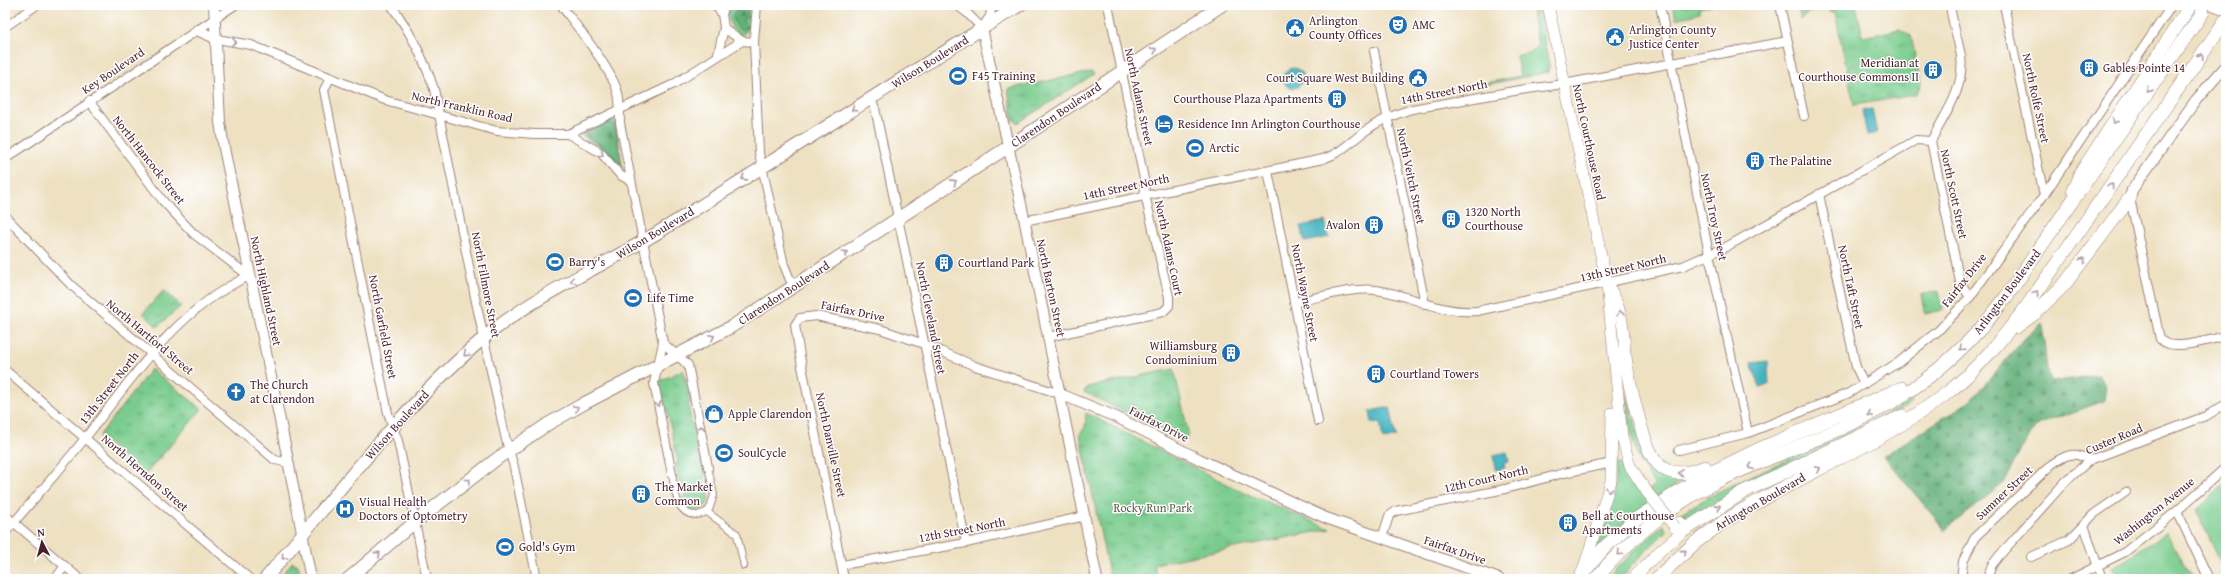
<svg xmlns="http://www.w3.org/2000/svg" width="2231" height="584" font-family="'Gentium Book Plus',serif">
<defs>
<pattern id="forest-firs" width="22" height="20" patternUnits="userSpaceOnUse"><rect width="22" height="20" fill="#63b079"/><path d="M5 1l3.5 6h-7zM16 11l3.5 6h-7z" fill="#548f63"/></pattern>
<pattern id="park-tufts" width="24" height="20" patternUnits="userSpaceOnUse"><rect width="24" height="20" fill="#7acc8e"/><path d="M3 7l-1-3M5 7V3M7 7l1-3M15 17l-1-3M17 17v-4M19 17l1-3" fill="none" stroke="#66a574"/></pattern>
</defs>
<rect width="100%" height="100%" fill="#fff"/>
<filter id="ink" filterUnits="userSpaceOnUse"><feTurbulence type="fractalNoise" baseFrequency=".025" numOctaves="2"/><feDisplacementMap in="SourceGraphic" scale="8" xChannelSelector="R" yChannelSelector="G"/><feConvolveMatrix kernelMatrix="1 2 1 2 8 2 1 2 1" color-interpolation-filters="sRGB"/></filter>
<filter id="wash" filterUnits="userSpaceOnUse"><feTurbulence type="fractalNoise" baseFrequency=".012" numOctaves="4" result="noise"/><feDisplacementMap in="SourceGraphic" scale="16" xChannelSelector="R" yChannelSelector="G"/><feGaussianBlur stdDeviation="0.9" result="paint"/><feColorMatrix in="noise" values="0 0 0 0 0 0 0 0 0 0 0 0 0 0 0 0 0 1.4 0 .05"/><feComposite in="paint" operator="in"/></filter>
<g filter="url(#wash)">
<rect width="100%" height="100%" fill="#eee1c2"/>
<!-- grass -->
<g fill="#7acc8e" stroke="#62765c">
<path d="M729,5H749V29L745,33L740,35C729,28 727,17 729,5Z"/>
<path d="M1538,11L1549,65L1548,72L1476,87V85L1520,76L1516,56L1531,52L1538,45L1532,13Z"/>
<path d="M611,119L616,122L623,170L619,169L607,152L581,135L583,131Z"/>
<path d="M1627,395L1643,450L1680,479H1686L1642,507L1599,546L1597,545L1615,487L1618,463H1622L1643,495L1655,485C1635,461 1627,426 1627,395Z"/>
<path d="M1911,400L1912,403C1863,433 1809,456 1757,481C1731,493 1708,509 1681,519L1679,515C1751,467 1837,446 1911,400Z"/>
<path d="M2226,483V574L2196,510Z"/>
<path d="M1664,525L1666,531L1632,565L1621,579H1607L1637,548Z"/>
<path d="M2166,533L2194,579H2117L2113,568Z"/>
</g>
<!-- forest -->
<g fill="url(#forest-firs)" stroke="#566852">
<path d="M740,5H746L748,17L742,20L748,27L742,30L738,28L732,16Z"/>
<path d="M609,122L615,125L622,167L606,149L583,134Z"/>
<path d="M2042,323L2047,370L2050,382L2099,375L2106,387L2104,401L2037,425L2019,453L2004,483L1945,530L1883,456L1970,401L2026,337Z"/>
</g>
<!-- park -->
<g fill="url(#park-tufts)" stroke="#62765c">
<path d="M1673,5H1713L1699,8L1700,13L1676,19Z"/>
<path d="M1797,5H1856L1863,37L1900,29L1911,36L1921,85L1915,95L1854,105L1835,12H1829L1828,8L1806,13V16L1801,20Z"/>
<path d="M1091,72L1094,74L1018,123L1013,119L1008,89Z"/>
<path d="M164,290L181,306L157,327L143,313Z"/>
<path d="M1939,291L1943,310L1925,314L1921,295Z"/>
<path d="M151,369L202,409L144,476L99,436Z"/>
<path d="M1174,369L1189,436L1182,440L1084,392L1087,387Z"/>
<path d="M683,370L691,403L688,404L699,459H702L706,477L703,478L706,493L709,492C710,507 701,514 687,509L682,498L685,497L682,482L679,483L675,464L678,463L667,409H664L658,382Z"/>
<path d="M1086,413L1243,492L1330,529L1154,564L1157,579H1110L1080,434L1085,427Z"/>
<path d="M292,562L298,565L302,579H279Z"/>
</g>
<!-- water -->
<g fill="#45b4c1" stroke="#486a76">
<circle cx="1293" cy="78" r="10"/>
<path d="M1872,109L1877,133L1867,135L1862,111Z"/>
<path d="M1325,221L1329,237L1305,242L1301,226Z"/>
<path d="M1768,361L1769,385L1760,387L1751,363Z"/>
<path d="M1390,407L1396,437L1383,439L1380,422L1372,423L1370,411Z"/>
<path d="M1507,452L1509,462L1504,463L1505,468L1496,470L1494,455Z"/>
</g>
</g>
<g filter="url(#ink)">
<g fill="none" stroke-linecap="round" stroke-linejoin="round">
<defs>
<g id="pedestrian">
<path d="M672,474C675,488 675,514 695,515C700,515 705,513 709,510L714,495L708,467"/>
<path d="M707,512L737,534L744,566"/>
</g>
<g id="minor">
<path d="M391,5C410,31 424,59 434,89L476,302L506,440L514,467L537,579"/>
<path d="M561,5C577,27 611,68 618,93C620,103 620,113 620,123L663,343L654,383L672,474"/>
<path d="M715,5L722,14"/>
<path d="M725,5L722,14L724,28L742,41L754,42L757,5"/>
<path d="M956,5L966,12L982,28L990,16L992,5"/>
<path d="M1660,5L1709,254L1748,433"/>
<path d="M1780,5L1804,116"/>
<path d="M1950,5C1952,22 1958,39 1961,56C1965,89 1945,114 1931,141L1960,282L1970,297"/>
<path d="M2004,5L2044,195"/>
<path d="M5,27L37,5"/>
<path d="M217,39L251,45L385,100L497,131L534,134H568L674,84L742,41"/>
<path d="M754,42L759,153L784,265L793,287"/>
<path d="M1374,51L1425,304"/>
<path d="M718,54L724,28"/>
<path d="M330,78L324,90L376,355L388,413L398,441L427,579"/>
<path d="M870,99L875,108L966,543"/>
<path d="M568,134L601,153L620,175L631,181"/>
<path d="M5,159L235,5"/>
<path d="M1268,171L1318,421"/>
<path d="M1819,194L1856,367L1864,384"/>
<path d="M2130,198L2160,339C2171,353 2210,339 2226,336"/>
<path d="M5,216L71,285L275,460L288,463"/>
<path d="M1024,221L1323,159C1341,153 1350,142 1364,132C1378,121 1395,114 1412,109L1520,90L1564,84L1787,41"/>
<path d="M1294,302C1320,298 1350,287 1376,290C1412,295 1439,314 1477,311L1683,266L1726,247L1916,140L1931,141"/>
<path d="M1048,337L1163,312L1169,306V297L1145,195L1144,179L1108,5"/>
<path d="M663,343L688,365L708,467"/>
<path d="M5,370L250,579"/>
<path d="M1679,450L1748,433L1849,393L1899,362L1938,331L1970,297L2044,195L2172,5"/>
<path d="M2177,511L2209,579"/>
<path d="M5,515L80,579"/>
<path d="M2084,525L2102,579"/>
<path d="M5,533C32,501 60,470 86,437C133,377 177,309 249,276L194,234L163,201L89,101"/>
<path d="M1382,538L1389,516L1396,511L1505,489L1564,473L1612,463"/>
<path d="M2031,557L2069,540L2094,514L2126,492"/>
<path d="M842,565L966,543L1085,516"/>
<path d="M55,579L65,566"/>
<path d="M844,579L800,356L795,325L800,318L816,316L880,329L924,344L975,366L1060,394"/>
<path d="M1961,579L1963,561L1975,537L2052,464C2067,454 2074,451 2090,460"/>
<path d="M1987,579L1992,565L1999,556L2065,482L2090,460L2206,416L2226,404"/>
<path d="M2071,579L2125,552L2177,511L2226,467"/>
</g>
<g id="tertiary">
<path d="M214,5L220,122L224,148L285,445L311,579"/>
<path d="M2213,5L2226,10"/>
<path d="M982,28L1023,213L1097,579"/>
<path d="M197,30L217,39"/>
<path d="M2130,198L2132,190L2196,100L2226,66"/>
<path d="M1060,394L1116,417L1199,459L1326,518L1499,579"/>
</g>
<g id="secondary">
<path d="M1548,5L1607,284L1622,437L1630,466L1647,492"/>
<path d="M1607,284C1623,307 1626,338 1624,366"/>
<path d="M1578,579L1582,574L1611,481L1612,413"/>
<path d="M1632,579L1662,549L1686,529L1680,522"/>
</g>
<g id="primary">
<path d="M265,579C335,497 402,406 485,337C536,294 600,268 657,233C779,158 898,80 1020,5"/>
<path d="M348,579L415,522L498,458L548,424L585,403L731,327L1008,147L1222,5"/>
</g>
<g id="trunk">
<path d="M2073,190L2082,171L2190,6"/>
<path d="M2016,327L2034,314L2064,285L2130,198"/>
<path d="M1625,357C1628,379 1633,399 1639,420C1649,457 1660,486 1705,467"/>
<path d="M1686,529L1745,491L1902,416"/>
<path d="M1582,574L1604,548L1633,521L1698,479L1757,450L1902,388"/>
<path d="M1596,579C1628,539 1672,504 1718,481C1776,453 1838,434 1894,401C1938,374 1976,338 2006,297L2203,12"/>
<path d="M1656,579L1696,542L1722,523C1795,476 1879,446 1947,393C1978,369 2002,339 2025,309L2225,21"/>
</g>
</defs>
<!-- pedestrian casing -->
<use href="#pedestrian" stroke="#9c8076" stroke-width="8"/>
<!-- minor casing -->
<use href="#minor" stroke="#9c8076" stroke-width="10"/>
<!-- tertiary casing -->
<use href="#tertiary" stroke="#9c8076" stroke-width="12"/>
<!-- secondary casing -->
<use href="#secondary" stroke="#9c8076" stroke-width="12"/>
<!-- primary casing -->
<use href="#primary" stroke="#9c8076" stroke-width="14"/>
<!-- trunk casing -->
<use href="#trunk" stroke="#9c8076" stroke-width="14"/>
<!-- pedestrian -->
<use href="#pedestrian" stroke="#fff" stroke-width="6"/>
<!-- minor -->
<use href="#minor" stroke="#fff" stroke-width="8"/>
<!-- tertiary -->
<use href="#tertiary" stroke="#fff" stroke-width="10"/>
<!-- secondary -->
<use href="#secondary" stroke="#fff" stroke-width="11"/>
<!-- primary -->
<use href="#primary" stroke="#fff" stroke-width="12"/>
<!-- trunk -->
<use href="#trunk" stroke="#fff" stroke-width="13"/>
<defs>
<path id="secondary-bridge" d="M1647,492L1675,527"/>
</defs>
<!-- secondary-bridge casing -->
<use href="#secondary-bridge" stroke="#9c8076" stroke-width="12" stroke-linecap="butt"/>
<!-- secondary-bridge -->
<use href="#secondary-bridge" stroke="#fff" stroke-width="11"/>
</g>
<!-- one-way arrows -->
<defs><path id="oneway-chevron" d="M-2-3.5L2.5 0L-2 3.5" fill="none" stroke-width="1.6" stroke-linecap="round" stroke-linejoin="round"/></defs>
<g stroke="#ae9aa0">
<use href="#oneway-chevron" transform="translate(234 42) rotate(9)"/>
<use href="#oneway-chevron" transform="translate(1154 50) rotate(-34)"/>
<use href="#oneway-chevron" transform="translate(2201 56) rotate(-55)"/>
<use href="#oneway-chevron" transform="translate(2149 90) rotate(125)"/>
<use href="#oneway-chevron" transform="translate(854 109) rotate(148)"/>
<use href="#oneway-chevron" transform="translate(2115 121) rotate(123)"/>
<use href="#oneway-chevron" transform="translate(601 154) rotate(39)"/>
<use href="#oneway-chevron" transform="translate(744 178) rotate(147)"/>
<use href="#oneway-chevron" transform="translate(954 182) rotate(-33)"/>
<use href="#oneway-chevron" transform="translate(2111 186) rotate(-55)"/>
<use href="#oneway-chevron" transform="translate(845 253) rotate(-33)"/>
<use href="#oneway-chevron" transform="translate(2083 260) rotate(-54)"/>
<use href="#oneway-chevron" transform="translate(573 281) rotate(151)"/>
<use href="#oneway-chevron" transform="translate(2036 293) rotate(-54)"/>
<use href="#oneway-chevron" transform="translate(1620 313) rotate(-103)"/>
<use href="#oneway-chevron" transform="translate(712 337) rotate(-27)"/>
<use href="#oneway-chevron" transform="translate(1962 348) rotate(136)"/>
<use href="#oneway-chevron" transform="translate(466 354) rotate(138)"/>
<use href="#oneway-chevron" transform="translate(658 404) rotate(78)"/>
<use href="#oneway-chevron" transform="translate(576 408) rotate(-30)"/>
<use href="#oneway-chevron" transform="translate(1870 414) rotate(153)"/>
<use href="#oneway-chevron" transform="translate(701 428) rotate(-101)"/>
<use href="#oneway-chevron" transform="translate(1751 467) rotate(157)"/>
<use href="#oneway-chevron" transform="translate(1818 469) rotate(-28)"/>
<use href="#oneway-chevron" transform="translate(1681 473) rotate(-177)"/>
<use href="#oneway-chevron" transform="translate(468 481) rotate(-38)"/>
<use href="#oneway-chevron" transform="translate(1609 490) rotate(104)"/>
<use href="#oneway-chevron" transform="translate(1718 507) rotate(-33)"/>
<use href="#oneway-chevron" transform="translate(1684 552) rotate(-41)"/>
<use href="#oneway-chevron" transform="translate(1620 553) rotate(135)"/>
<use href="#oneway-chevron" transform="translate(378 554) rotate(-40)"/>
<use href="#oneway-chevron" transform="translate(284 557) rotate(131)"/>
</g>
</g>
<!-- icons -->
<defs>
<symbol id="theatre-disc" viewBox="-11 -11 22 22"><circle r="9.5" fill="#1f6fb2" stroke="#fff"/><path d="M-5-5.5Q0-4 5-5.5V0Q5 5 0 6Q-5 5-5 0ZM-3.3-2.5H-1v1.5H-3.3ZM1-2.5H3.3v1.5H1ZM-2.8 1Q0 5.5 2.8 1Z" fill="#fff"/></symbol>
<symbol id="civic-disc" viewBox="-11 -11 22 22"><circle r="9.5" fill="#1f6fb2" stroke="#fff"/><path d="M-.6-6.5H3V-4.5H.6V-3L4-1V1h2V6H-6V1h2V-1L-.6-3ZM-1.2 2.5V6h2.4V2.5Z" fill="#fff"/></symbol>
<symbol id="building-disc" viewBox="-11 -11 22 22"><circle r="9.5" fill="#1f6fb2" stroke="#fff"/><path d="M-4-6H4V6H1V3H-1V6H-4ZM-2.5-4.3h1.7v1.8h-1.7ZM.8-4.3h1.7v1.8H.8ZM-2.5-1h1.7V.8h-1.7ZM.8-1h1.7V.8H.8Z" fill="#fff"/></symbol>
<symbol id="stadium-disc" viewBox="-11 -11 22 22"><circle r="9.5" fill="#1f6fb2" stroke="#fff"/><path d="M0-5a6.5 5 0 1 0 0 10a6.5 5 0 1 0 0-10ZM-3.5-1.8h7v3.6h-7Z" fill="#fff"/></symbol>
<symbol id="hotel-disc" viewBox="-11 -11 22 22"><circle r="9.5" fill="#1f6fb2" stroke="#fff"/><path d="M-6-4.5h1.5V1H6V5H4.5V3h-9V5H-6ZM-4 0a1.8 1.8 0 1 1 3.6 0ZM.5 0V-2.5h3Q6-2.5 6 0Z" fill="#fff"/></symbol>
<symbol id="church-disc" viewBox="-11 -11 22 22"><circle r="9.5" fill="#1f6fb2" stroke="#fff"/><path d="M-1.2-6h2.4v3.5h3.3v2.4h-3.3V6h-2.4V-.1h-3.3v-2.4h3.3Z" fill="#fff"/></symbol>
<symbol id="shop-disc" viewBox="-11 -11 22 22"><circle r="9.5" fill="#1f6fb2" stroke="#fff"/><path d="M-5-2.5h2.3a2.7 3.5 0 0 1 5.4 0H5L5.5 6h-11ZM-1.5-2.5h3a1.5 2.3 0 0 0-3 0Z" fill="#fff"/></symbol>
<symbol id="hospital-disc" viewBox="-11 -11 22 22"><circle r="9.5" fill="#1f6fb2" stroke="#fff"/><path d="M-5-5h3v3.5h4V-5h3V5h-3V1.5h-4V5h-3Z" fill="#fff"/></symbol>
</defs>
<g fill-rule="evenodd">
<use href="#theatre-disc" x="1387" y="14" width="22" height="22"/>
<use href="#civic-disc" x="1284" y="17" width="22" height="22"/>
<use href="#civic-disc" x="1604" y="26" width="22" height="22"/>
<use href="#building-disc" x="2078" y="57" width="22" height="22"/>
<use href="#building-disc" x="1922" y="59" width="22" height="22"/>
<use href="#stadium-disc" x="947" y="65" width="22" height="22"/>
<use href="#civic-disc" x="1407" y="67" width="22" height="22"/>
<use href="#building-disc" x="1326" y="88" width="22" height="22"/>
<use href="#hotel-disc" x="1153" y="113" width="22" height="22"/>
<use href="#stadium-disc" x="1184" y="137" width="22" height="22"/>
<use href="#building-disc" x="1744" y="150" width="22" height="22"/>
<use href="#building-disc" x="1440" y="208" width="22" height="22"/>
<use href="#building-disc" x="1363" y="214" width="22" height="22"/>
<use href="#stadium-disc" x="544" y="251" width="22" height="22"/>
<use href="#building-disc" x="933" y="252" width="22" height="22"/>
<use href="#stadium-disc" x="622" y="287" width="22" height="22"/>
<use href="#building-disc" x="1220" y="342" width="22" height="22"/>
<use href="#building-disc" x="1365" y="363" width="22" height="22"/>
<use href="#church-disc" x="225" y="381" width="22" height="22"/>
<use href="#shop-disc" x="703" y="403" width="22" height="22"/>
<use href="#stadium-disc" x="713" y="442" width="22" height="22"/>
<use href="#building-disc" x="630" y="483" width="22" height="22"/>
<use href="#hospital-disc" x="334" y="498" width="22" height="22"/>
<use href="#building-disc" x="1557" y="512" width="22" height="22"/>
<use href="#stadium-disc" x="494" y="536" width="22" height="22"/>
</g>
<g text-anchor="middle" stroke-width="3" stroke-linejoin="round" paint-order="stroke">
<!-- poi labels -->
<g font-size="12" fill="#4a1f2b" stroke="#fff" text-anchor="start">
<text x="1309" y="25">Arlington<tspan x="1309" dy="14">County Offices</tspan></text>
<text x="1412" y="29">AMC</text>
<text x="1629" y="34">Arlington County<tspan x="1629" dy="14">Justice Center</tspan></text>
<text x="1919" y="67" text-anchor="end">Meridian at<tspan x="1919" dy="14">Courthouse Commons II</tspan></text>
<text x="2103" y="72">Gables Pointe 14</text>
<text x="972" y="80">F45 Training</text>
<text x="1404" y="82" text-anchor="end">Court Square West Building</text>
<text x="1323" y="103" text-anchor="end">Courthouse Plaza Apartments</text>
<text x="1178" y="128">Residence Inn Arlington Courthouse</text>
<text x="1209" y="152">Arctic</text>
<text x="1769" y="165">The Palatine</text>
<text x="1465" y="216">1320 North<tspan x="1465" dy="14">Courthouse</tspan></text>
<text x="1360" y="229" text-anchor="end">Avalon</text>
<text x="569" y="266">Barry's</text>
<text x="958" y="267">Courtland Park</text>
<text x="647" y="302">Life Time</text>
<text x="1217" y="350" text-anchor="end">Williamsburg<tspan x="1217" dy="14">Condominium</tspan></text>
<text x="1390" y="378">Courtland Towers</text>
<text x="250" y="389">The Church<tspan x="250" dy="14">at Clarendon</tspan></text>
<text x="728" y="418">Apple Clarendon</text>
<text x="738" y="457">SoulCycle</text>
<text x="655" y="491">The Market<tspan x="655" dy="14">Common</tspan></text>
<text x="359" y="506">Visual Health<tspan x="359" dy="14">Doctors of Optometry</tspan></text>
<text x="1582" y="520">Bell at Courthouse<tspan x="1582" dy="14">Apartments</tspan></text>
<text x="519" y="551">Gold's Gym</text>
</g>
<!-- street labels -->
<g font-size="12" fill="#4a1f2b" stroke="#fff">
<text transform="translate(930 62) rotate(-32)" y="4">Wilson Boulevard</text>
<text transform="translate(113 71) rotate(-34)" y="4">Key Boulevard</text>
<text transform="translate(1444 92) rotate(-11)" y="4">14th Street North</text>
<text transform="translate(1139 97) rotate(78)" y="4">North Adams Street</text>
<text transform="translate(2036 98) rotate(78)" y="4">North Rolfe Street</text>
<text transform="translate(462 107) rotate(13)" y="4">North Franklin Road</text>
<text transform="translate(1056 115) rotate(-34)" y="4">Clarendon Boulevard</text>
<text transform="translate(1589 142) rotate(78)" y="4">North Courthouse Road</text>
<text transform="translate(149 160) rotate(52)" y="4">North Hancock Street</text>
<text transform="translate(1411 176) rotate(78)" y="4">North Veitch Street</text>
<text transform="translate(1126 187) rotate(-12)" y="4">14th Street North</text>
<text transform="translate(1954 194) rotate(78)" y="4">North Scott Street</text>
<text transform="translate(1714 217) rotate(78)" y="4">North Troy Street</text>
<text transform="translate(655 233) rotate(-31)" y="4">Wilson Boulevard</text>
<text transform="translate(1169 248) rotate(78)" y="4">North Adams Court</text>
<text transform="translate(1623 268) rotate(-13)" y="4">13th Street North</text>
<text transform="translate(1964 280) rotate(-52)" y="4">Fairfax Drive</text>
<text transform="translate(486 285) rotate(79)" y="4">North Fillmore Street</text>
<text transform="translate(1851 287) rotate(78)" y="4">North Taft Street</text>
<text transform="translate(1051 288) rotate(78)" y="4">North Barton Street</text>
<text transform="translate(266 291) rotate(78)" y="4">North Highland Street</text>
<text transform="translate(2007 292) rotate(-53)" y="4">Arlington Boulevard</text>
<text transform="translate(784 293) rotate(-33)" y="4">Clarendon Boulevard</text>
<text transform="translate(1305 293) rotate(79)" y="4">North Wayne Street</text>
<text transform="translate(853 311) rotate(12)" y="4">Fairfax Drive</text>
<text transform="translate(931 318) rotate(79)" y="4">North Cleveland Street</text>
<text transform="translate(383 327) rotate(79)" y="4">North Garfield Street</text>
<text transform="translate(150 337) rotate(40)" y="4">North Hartford Street</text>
<text transform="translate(109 388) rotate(-52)" y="4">13th Street North</text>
<text transform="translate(1159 424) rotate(27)" y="4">Fairfax Drive</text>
<text transform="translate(397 425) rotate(-48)" y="4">Wilson Boulevard</text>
<text transform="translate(2114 439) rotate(-23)" y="4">Custer Road</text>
<text transform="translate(831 445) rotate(78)" y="4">North Danville Street</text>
<text transform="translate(145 473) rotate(41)" y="4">North Herndon Street</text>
<text transform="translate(1486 479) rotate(-13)" y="4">12th Court North</text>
<text transform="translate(2004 493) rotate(-43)" y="4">Sumner Street</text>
<text transform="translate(1760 502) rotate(-30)" y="4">Arlington Boulevard</text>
<text transform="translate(2154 511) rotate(-39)" y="4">Washington Avenue</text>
<text transform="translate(962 530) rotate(-11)" y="4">12th Street North</text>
<text transform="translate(1455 550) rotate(19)" y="4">Fairfax Drive</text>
</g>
<!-- park labels -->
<g font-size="12" fill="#5b5c4e" stroke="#fff">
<text x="1153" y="512">Rocky Run Park</text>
</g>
</g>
<!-- margin -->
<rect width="2231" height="584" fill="none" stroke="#fff" stroke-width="20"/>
<!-- north arrow -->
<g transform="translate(42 542) rotate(354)" stroke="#ffffff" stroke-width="3" paint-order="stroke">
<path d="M0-3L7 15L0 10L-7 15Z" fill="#4a1f2b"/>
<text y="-6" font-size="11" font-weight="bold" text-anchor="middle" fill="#4a1f2b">N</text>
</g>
</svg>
